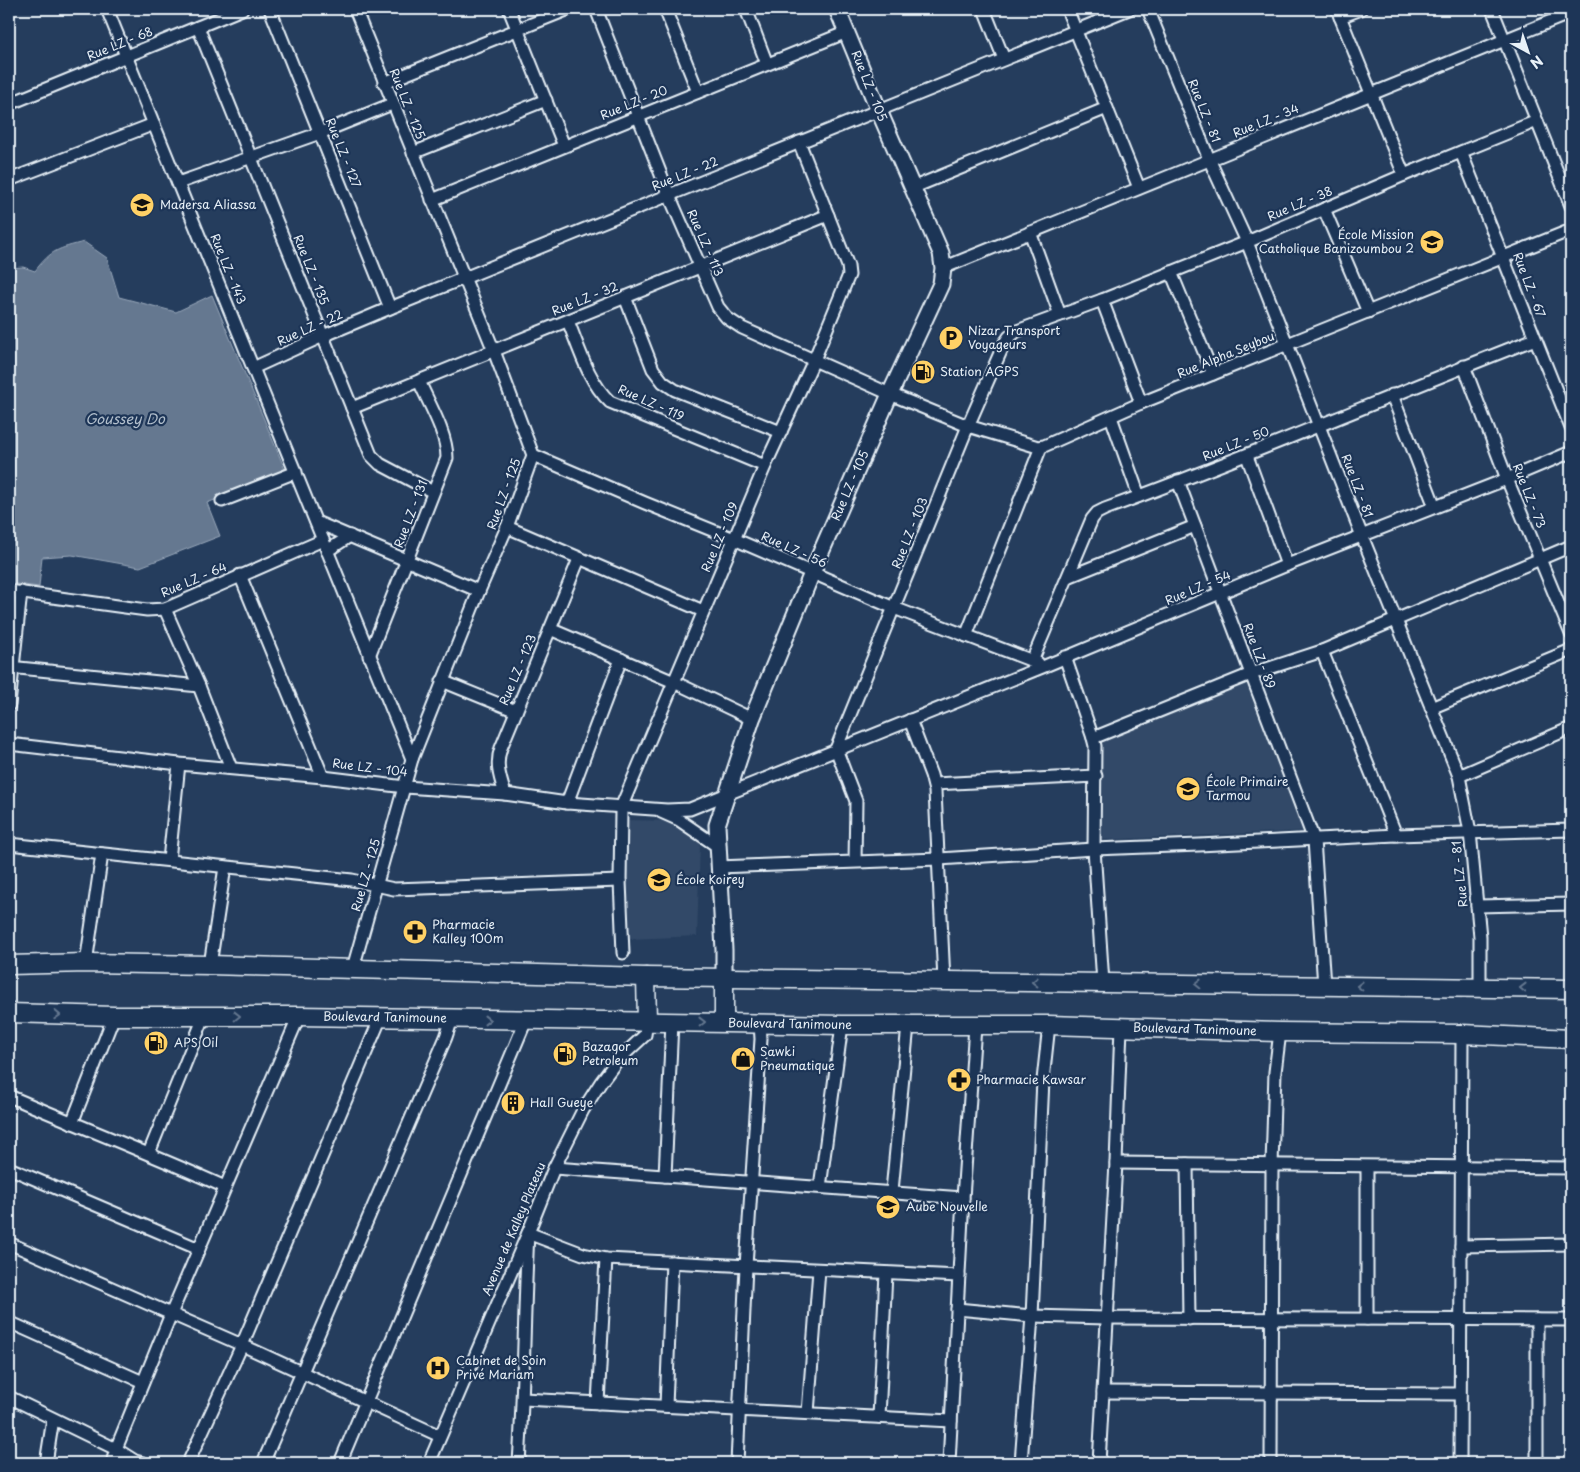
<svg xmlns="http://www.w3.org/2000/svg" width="1580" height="1472" font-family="'Playpen Sans',sans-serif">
<rect width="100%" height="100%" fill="#253d5d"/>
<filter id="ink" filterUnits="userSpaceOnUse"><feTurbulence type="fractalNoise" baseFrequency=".02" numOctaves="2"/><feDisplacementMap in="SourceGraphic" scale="10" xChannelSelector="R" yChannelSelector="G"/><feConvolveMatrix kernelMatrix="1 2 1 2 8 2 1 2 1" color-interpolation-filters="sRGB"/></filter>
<g filter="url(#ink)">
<!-- built -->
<g fill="#334a68">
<path d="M1245,681L1303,831L1099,840L1100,739Z"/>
<path d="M623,820L674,821L689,830L686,834L700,844L697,936L630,939Z"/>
</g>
<!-- water -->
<path fill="#657890" stroke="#99a8ba" d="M84,242L107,258L119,297L176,312L212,295L286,472L207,503L220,536L140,567L72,555L42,557L39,587L9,583V268L23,267L35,271C52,249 58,249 84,242Z"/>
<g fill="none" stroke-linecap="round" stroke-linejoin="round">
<defs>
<g id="street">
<path d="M107,9L412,759"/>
<path d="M270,9L390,308"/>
<path d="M509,9L564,146"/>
<path d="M596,9L669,195L718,307L727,318L742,328L890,394L968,426L1038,447L1044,446L1141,403L1571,230"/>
<path d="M665,9L698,92"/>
<path d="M746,9L767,64"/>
<path d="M984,9L1004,59"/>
<path d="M1067,9L1139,188"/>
<path d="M1148,9L1209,159L1247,242L1362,536L1459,776L1470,832L1480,937V987"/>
<path d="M1337,9L1404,175"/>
<path d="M1492,9L1571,206"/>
<path d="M1340,17L1361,9"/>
<path d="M198,27L371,455L380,464L433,492"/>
<path d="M384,83L569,9"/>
<path d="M9,104L242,9"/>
<path d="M1461,152L1571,428"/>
<path d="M413,153L546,100"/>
<path d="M9,180L154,124"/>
<path d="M178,183L320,133L392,104"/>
<path d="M912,188L1107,108"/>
<path d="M432,200L847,32"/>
<path d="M1324,209L1368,312"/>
<path d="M1030,232L1060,315"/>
<path d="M943,268L1571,13"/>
<path d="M1171,272L1213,374"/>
<path d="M625,297L653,369L663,382L675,390L781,432"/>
<path d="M1102,300L1141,403"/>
<path d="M568,321C579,348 588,381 610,402L765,466"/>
<path d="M1464,366L1507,479L1571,634"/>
<path d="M253,368L323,336L390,308L1129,9"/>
<path d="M1392,395L1435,507"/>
<path d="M352,408L828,215"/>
<path d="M1111,417L1139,496"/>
<path d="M533,455L645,503L734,539L894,608L1038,663"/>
<path d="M1247,456L1287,565"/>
<path d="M1178,481L1314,840L1324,986"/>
<path d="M222,501L296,472"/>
<path d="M316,522L479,591"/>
<path d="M507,527L703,611"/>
<path d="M327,551L350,536"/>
<path d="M240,575L323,777"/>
<path d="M1068,577L1195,526"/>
<path d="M9,591L132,608L147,610L165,609L323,540"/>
<path d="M165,609L199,686L231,768"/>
<path d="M550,629L674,682L752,719"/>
<path d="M966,636L1041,447"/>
<path d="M1322,651L1396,835"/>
<path d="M369,656L447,458C447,433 429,404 419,381"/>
<path d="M1065,657L1093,738L1095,746L1094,849L1103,983"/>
<path d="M1032,661L1092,519L1097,513L1105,509C1250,456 1391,395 1535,339"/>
<path d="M9,667L199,686"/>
<path d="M442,681L516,711"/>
<path d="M9,705L21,592"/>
<path d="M1431,708L1571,650"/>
<path d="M910,720L931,775L935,791L944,981"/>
<path d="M1093,738L1251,674L1322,651L1571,546"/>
<path d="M9,744L179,764L323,777L405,787L505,794L567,803L667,810L690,809L1045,666L1287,565L1507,479L1571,452"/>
<path d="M836,749L968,426L1004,344L1009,337L1017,331L1102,300L1247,242L1404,175L1537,121"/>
<path d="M836,749L856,801L855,861"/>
<path d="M1459,776L1571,728"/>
<path d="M934,784L1096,776"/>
<path d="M505,794C500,778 495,764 501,748L579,559"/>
<path d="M567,803L621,659"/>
<path d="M661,812L679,820L717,846"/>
<path d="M9,844L352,880L394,889L620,881"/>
<path d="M169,860L179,764"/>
<path d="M718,867L939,859L1094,849L1199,845L1396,835L1571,830"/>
<path d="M1477,906L1571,904"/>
<path d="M623,953L620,881L621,812L623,803L765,466L814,360L849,275L848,266L799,142"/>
<path d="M86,963L102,854"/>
<path d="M210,965L225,867"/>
<path d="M353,968L412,759L479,591L507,527L533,455L494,351L355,9"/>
<path d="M9,1096C81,1127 154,1155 225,1187"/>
<path d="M72,1123L114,1016"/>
<path d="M149,1153L204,1017"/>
<path d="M1116,1163L1571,1168"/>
<path d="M1187,1164L1189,1319"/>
<path d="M1367,1167V1319"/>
<path d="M9,1168L199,1249"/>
<path d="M554,1168L963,1198"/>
<path d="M665,1176L672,1022"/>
<path d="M820,1187L842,1025"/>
<path d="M892,1191L908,1025"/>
<path d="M9,1243L242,1345L440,1436"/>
<path d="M1461,1246L1571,1244"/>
<path d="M957,1309L1032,1316L1107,1318L1571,1320"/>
<path d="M9,1322L143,1382"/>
<path d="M1103,1392L1460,1394"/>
<path d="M9,1397L116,1449L135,1461L143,1463"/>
<path d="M523,1399L951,1421"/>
<path d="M598,1403L606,1259"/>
<path d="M666,1406L672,1262"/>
<path d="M808,1413L819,1270"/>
<path d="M879,1417L886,1273"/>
<path d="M46,1463L53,1419"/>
<path d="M112,1463L116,1449L171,1314L299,1016"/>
<path d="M188,1463L242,1345L381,1017"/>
<path d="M263,1463L446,1037L452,1019"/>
<path d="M340,1463L526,1020"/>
<path d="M429,1463L528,1233L554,1168L583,1110L601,1082L616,1062L645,1035L647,1021"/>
<path d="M519,1463C524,1387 524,1310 528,1233L583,1254L606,1259L959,1276"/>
<path d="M737,1463L746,1266L761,1039L760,1023"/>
<path d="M949,1463L963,1198L975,1026"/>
<path d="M1021,1463L1032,1316L1043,1080L1049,1025"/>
<path d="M1099,1463L1116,1163L1121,1027"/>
<path d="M1271,1463L1272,1165L1275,1072L1280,1032"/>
<path d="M1460,1463L1462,1034"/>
<path d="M1537,1463V1320"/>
</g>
<g id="secondary">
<path id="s1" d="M724,978V950L717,825L752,719L812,573L890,394L941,284L943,268L941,253L879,111L837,9"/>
</g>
<g id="primary">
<path d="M9,965L86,963L210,965L646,977L1571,989"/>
<path d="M646,977L647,1021"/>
<path d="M724,978V1022"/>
<path id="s2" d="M9,1013L114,1016H299L842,1025H1049L1280,1032L1462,1034L1571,1039"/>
</g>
</defs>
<!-- street casing -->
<use href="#street" stroke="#e8f1f8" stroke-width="15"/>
<!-- secondary casing -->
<use href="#secondary" stroke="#e8f1f8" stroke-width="19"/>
<!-- primary casing -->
<use href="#primary" stroke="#e8f1f8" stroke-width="21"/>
<!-- street -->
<use href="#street" stroke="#1d3557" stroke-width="11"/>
<!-- secondary -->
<use href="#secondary" stroke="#1d3557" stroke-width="15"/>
<!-- primary -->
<use href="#primary" stroke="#1d3557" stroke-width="18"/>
</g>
<!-- one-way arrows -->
<defs><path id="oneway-chevron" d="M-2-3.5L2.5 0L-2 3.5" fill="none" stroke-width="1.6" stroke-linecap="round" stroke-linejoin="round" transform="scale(1.25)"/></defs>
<g stroke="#64778f">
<use href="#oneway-chevron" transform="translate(1035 982) rotate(-179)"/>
<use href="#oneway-chevron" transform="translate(1198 984) rotate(-179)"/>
<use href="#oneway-chevron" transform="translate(1360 986) rotate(-179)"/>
<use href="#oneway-chevron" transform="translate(1523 988) rotate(-179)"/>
<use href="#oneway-chevron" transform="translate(57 1015) rotate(2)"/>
<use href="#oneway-chevron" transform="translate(237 1016) rotate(-1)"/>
<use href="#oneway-chevron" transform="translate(487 1020)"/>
<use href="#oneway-chevron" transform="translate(702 1022) rotate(-1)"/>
</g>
</g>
<!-- icons -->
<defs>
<symbol id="school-disc" viewBox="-11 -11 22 22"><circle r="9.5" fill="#ffd166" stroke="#1d3557"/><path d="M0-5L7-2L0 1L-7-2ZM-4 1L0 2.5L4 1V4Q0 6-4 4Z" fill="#111"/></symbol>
<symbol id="parking-disc" viewBox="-11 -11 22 22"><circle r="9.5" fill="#ffd166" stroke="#1d3557"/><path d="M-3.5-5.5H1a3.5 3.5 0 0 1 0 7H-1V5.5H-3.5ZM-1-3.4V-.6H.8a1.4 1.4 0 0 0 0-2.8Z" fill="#111"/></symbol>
<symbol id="fuel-disc" viewBox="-11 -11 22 22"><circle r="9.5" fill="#ffd166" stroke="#1d3557"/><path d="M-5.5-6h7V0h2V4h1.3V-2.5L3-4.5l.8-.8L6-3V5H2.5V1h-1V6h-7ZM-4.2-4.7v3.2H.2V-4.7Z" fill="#111"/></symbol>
<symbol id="pharmacy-disc" viewBox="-11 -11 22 22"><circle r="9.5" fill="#ffd166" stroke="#1d3557"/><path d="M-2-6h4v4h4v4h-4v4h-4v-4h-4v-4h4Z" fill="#111"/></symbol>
<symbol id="shop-disc" viewBox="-11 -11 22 22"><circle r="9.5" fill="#ffd166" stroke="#1d3557"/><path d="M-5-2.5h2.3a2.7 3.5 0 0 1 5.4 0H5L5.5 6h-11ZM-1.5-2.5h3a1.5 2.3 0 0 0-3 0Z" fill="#111"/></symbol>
<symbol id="building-disc" viewBox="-11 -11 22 22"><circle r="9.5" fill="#ffd166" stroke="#1d3557"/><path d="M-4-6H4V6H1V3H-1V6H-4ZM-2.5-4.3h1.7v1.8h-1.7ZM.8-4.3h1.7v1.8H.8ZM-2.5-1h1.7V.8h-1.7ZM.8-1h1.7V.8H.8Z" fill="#111"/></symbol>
<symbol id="hospital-disc" viewBox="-11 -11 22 22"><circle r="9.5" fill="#ffd166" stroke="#1d3557"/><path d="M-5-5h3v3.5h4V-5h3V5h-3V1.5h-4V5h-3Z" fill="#111"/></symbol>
</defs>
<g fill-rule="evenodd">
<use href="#school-disc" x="128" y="191" width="28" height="28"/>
<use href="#school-disc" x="1418" y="228" width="28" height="28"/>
<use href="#parking-disc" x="937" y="324" width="28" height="28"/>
<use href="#fuel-disc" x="909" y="358" width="28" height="28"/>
<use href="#school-disc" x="1174" y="775" width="28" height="28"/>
<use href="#school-disc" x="645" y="866" width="28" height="28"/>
<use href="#pharmacy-disc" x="401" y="918" width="28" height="28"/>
<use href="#fuel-disc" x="142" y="1029" width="28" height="28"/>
<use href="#fuel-disc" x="551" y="1040" width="28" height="28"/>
<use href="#shop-disc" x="729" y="1045" width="28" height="28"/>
<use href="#pharmacy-disc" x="945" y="1066" width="28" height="28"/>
<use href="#building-disc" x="499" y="1089" width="28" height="28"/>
<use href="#school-disc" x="874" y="1193" width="28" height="28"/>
<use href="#hospital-disc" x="424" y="1354" width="28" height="28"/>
</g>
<g text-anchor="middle" stroke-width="4.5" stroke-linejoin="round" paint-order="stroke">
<!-- street labels -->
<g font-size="12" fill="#e8f1f8" stroke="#1d3557">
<text transform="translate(120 44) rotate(-22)" y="4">Rue LZ - 68</text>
<text transform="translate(869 86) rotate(68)" y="4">Rue LZ - 105</text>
<text transform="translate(634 103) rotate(-22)" y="4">Rue LZ - 20</text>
<text transform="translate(407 104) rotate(68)" y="4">Rue LZ - 125</text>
<text transform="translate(1204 111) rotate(68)" y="4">Rue LZ - 81</text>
<text transform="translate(1266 121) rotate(-22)" y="4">Rue LZ - 34</text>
<text transform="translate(343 153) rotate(68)" y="4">Rue LZ - 127</text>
<text transform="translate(685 174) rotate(-22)" y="4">Rue LZ - 22</text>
<text transform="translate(1300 204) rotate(-23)" y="4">Rue LZ - 38</text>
<text transform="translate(705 243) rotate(66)" y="4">Rue LZ - 113</text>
<text transform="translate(228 269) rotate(68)" y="4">Rue LZ - 143</text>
<text transform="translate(311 270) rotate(68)" y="4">Rue LZ - 135</text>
<text transform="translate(1529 285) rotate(69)" y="4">Rue LZ - 67</text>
<text transform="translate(585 299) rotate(-22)" y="4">Rue LZ - 32</text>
<text transform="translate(310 328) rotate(-24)" y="4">Rue LZ - 22</text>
<text transform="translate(1226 355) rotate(-22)" y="4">Rue Alpha Seybou</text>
<text transform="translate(651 403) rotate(24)" y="4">Rue LZ - 119</text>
<text transform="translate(1236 444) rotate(-22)" y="4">Rue LZ - 50</text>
<text dy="4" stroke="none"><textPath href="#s1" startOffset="518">Rue LZ - 105</textPath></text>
<text transform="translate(1357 486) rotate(69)" y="4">Rue LZ - 81</text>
<text transform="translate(504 494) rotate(-70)" y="4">Rue LZ - 125</text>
<text transform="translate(1529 496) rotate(68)" y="4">Rue LZ - 73</text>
<text transform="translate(411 514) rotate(-69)" y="4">Rue LZ - 131</text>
<text transform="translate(910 533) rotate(-68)" y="4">Rue LZ - 103</text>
<text transform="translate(720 537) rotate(-67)" y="4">Rue LZ - 109</text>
<text transform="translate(794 550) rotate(24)" y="4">Rue LZ - 56</text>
<text transform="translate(194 580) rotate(-23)" y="4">Rue LZ - 64</text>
<text transform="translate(1198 588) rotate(-23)" y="4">Rue LZ - 54</text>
<text transform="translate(1259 656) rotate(69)" y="4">Rue LZ - 89</text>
<text transform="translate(518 670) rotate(-67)" y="4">Rue LZ - 123</text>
<text transform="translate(370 768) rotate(7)" y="4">Rue LZ - 104</text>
<text transform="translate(1460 874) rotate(-96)" y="4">Rue LZ - 81</text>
<text transform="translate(366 875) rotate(-74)" y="4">Rue LZ - 125</text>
<text dy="4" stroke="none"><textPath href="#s2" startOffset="376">Boulevard Tanimoune</textPath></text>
<text dy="4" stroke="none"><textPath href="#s2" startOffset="781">Boulevard Tanimoune</textPath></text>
<text dy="4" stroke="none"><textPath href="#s2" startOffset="1186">Boulevard Tanimoune</textPath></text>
<text transform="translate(514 1229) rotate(-67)" y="4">Avenue de Kalley Plateau</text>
</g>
<!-- poi labels -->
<g font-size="12" fill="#e8f1f8" stroke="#1d3557" text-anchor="start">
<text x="160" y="209">Madersa Aliassa</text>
<text x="1414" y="239" text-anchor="end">École Mission<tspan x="1414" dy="14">Catholique Banizoumbou 2</tspan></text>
<text x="968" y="335">Nizar Transport<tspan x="968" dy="14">Voyageurs</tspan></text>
<text x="940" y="376">Station AGPS</text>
<text x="1206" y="786">École Primaire<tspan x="1206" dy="14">Tarmou</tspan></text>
<text x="676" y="884">École Koirey</text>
<text x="432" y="929">Pharmacie<tspan x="432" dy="14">Kalley 100m</tspan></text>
<text x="174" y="1047">APS Oil</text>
<text x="582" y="1051">Bazagor<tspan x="582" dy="14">Petroleum</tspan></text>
<text x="760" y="1056">Sawki<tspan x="760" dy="14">Pneumatique</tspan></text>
<text x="976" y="1084">Pharmacie Kawsar</text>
<text x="530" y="1107">Hall Gueye</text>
<text x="906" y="1211">Aube Nouvelle</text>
<text x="456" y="1365">Cabinet de Soin<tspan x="456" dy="14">Privé Mariam</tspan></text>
</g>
<!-- water labels -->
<g font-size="14" font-style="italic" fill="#b4c1ce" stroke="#1d3557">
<text x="125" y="424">Goussey Do</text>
</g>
</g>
<!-- margin -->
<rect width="1580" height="1472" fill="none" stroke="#1d3557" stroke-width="30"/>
<rect x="15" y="15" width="1550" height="1442" fill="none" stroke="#e8f1f8" stroke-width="2" filter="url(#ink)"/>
<!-- north arrow -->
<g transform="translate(1528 52) rotate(140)" stroke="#1d3557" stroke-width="4" paint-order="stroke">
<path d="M0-4L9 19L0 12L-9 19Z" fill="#e8f1f8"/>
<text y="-8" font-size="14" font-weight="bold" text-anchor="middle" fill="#e8f1f8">N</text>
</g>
</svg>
